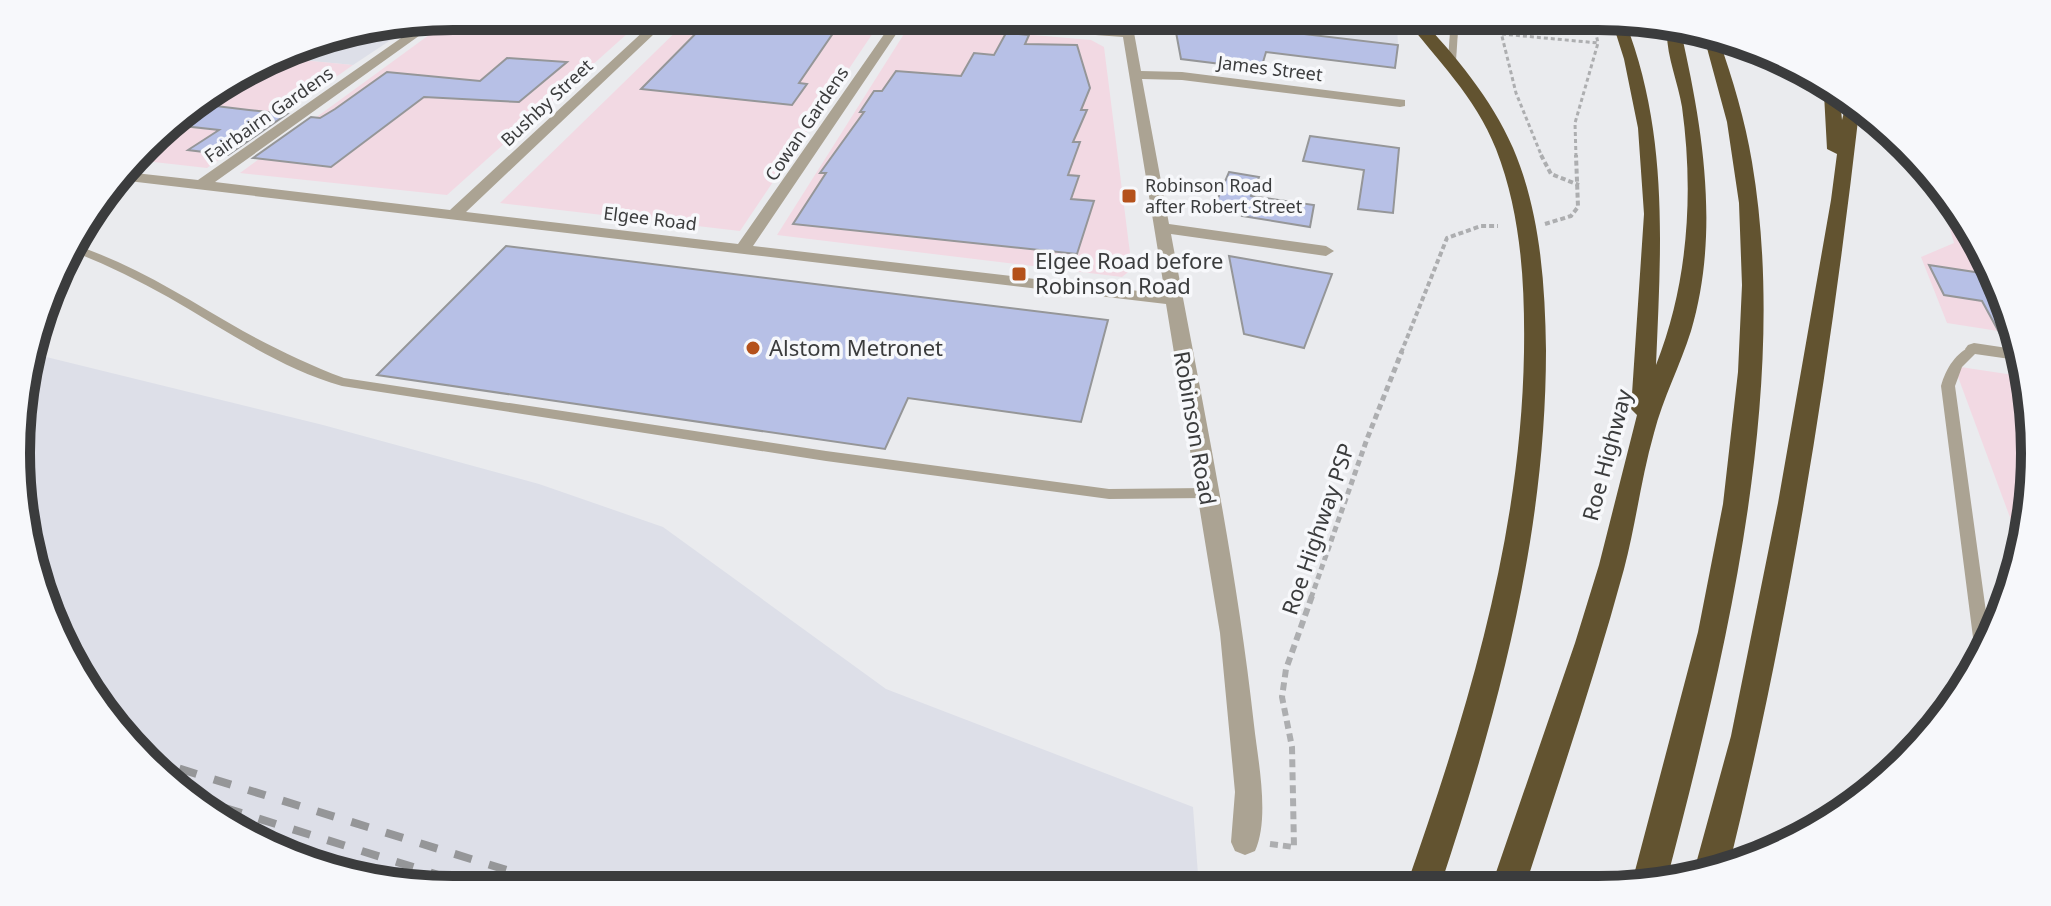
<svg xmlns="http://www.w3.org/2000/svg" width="2051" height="906" font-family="'Noto Sans',sans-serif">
<rect width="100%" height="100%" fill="#eaebee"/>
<!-- built -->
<g fill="#dddfe8">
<path d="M942,16H1098L1100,23L1090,28Z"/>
<path d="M1151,16H1379L1397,25L1398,45Z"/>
<path d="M418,22L353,65L280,58L312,39Z"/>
<path d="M30,353L323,425L539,484L663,527L886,689L1193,807L1199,888L453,890L286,857L165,781L74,671L20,510L24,368Z"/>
</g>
<!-- industrial -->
<g fill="#f2d9e3">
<path d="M455,16H647L447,195L240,173Z"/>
<path d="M692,16H807L879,24L740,231L500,203Z"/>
<path d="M915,25L1091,40L1104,47L1132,269L1122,277L777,235L909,26Z"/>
<path d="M280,58L353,65L207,168L136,160L165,124Z"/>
<path d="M1940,194L2002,285L2011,333L1947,323L1921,257L1954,243Z"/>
<path d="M1954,366L2020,376L2035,453L2018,539Z"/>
</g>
<!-- building -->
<g fill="#b7c0e6" stroke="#959698" stroke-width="2">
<path d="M713,16H753L840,23L799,83L807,84L792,105L641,89Z"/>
<path d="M1180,16H1259L1254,28L1398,45L1395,68L1266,52L1261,69L1181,59L1175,27Z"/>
<path d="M1006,33L1029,35L1025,44L1077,45L1090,88L1081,110H1087L1073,142H1080L1068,175L1079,176L1071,199L1094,201L1077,254L793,224L826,173H820L864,112H860L874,91H882L896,71L961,76L974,53L994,55Z"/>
<path d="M507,58L567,62L519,102L424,97L331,167L253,158L311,117L320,118L335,109L387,72L480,81Z"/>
<path d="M199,104L249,110L287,114L228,155L188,150L219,130L165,124Z"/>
<path d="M1310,136L1399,148L1393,213L1358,209L1364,170L1303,161Z"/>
<path d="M1229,172L1259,177L1251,196L1314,205L1310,227L1242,216L1244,210L1215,205Z"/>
<path d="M506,246L1108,320L1081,422L908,398L885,449L377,375Z"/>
<path d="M1229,256L1332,274L1304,348L1244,334Z"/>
<path d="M1929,265L1994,275L2002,285L2014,346L2006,345L1982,301L1944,295Z"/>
</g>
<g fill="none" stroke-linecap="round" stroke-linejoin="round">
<!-- path-far3 -->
<g stroke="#adaeb0" stroke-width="3" stroke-dasharray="4 3" stroke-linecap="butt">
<path d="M1497,16L1516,93L1542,157"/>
<path d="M1502,34L1598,43"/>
<path d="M1576,157L1575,123L1598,43L1592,16"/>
</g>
<!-- path-far2 -->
<g stroke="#adaeb0" stroke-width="4" stroke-dasharray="5 3" stroke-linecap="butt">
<path d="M1541,155L1551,174L1579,185"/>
<path d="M1545,224L1571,216L1578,207L1576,155"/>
<path d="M1401,353L1447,238L1481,226H1498"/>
</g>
<!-- path-far1 -->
<path stroke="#adaeb0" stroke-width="5" stroke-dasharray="6 4" stroke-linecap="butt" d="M1311,598L1367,439L1402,351"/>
<!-- path -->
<path stroke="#adaeb0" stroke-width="6" stroke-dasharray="8 5" stroke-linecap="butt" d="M1270,844L1294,847L1292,747L1282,697L1286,669L1312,596"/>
<!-- lane -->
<g fill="#aba393" fill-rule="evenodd">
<path d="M1451,16H1459L1456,61L1452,64L1448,61Z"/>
<path d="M71,244C133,263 187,299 243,331C276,349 309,365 344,378L826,451L1109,489L1206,488L1213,493L1206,498L1109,499L826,461L342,386C279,368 224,329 168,297C136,279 103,263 69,250Z"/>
<path d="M1974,345L1980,349L1962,367L1955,386L1990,641L1980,659L1975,653L1941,386C1946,368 1956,352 1974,345Z"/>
</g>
<!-- street -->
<g fill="#aba393" fill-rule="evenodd">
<path d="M660,16H673L466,212L738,244L894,20L885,16H938L1121,30L1119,16H1131L1141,71L1182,72L1405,100V106L1400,107L1182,80L1142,79L1169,224L1326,246L1334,251L1326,256L1171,234C1201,397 1236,560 1254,725C1258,761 1270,818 1255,851L1245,855L1235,851L1231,842L1235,792L1220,633L1166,304L120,180L126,172L198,180L427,20L444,18L215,182L450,210ZM905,21L1123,37L1165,294L753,246Z"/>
<path d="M1974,343L2014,349L2017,360L1968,353L1965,349L1968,345Z"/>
</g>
<!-- highway -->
<g fill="#625330" fill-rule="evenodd">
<path d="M1403,16H1418C1455,55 1491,98 1513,148C1540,211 1545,282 1546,350C1546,536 1498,712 1440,887H1406C1467,713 1521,538 1524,352C1525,283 1521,213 1496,149C1475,96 1437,60 1403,16Z"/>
<path d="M1611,18L1625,21C1669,134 1661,246 1656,365C1688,284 1694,194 1682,107C1678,82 1666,55 1667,30L1681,32C1703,129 1720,233 1691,331C1680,366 1663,398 1654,433C1641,478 1636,524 1624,569C1595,676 1559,781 1525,887H1491L1575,643L1599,565L1637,415L1631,409L1644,214L1638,128L1624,59Z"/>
<path d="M1704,37L1719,40C1733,80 1745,120 1752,162C1791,392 1724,661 1666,883L1631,886L1698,632L1723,504L1738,372L1742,285L1739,203L1727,122Z"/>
<path d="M1827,90L1840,99L1842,120L1846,104L1859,112C1830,365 1790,619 1729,866L1696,875L1694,871L1731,736L1778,503L1831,200L1837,154L1827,149L1824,94Z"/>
</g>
<!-- rail -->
<g stroke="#959698" stroke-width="8" stroke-dasharray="18 18" stroke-linecap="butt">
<path d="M145,758L571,890"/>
<path d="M190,797L486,890"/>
</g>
</g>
<!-- markers -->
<g fill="#b4511b" stroke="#f7f8fb" stroke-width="3">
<rect x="1121" y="188" width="16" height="16" rx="4"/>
<rect x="1011" y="266" width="16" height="16" rx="4"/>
<circle cx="753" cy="348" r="8"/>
</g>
<g text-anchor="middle" stroke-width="7" stroke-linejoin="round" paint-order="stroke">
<!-- far-street labels -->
<g font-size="18" fill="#3b3c3d" stroke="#f7f8fb">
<text transform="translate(1270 69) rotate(7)" y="6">James Street</text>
<text transform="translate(547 103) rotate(-43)" y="6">Bushby Street</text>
<text transform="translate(269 115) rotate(-35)" y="6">Fairbairn Gardens</text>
<text transform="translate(807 124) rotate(-56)" y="6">Cowan Gardens</text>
<text transform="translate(650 219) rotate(7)" y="6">Elgee Road</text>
</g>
<!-- far-poi labels -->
<g font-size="18" fill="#3b3c3d" stroke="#f7f8fb" text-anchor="start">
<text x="1145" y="192">Robinson Road<tspan x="1145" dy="21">after Robert Street</tspan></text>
</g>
<!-- poi labels -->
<g font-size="22" fill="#3b3c3d" stroke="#f7f8fb" text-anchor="start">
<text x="1035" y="269">Elgee Road before<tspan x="1035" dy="25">Robinson Road</tspan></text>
<text x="769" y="356">Alstom Metronet</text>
</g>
<!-- street labels -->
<g font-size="22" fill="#3b3c3d" stroke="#f7f8fb">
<text transform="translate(1195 428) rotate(80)" y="8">Robinson Road</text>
<text transform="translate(1607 455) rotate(-75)" y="8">Roe Highway</text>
<text transform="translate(1318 529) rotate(-71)" y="8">Roe Highway PSP</text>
</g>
</g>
<!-- crop -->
<path d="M0 0H2051V906H0ZM453 30H1598A423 423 0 0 1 2021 453V453A423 423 0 0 1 1598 876H453A423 423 0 0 1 30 453V453A423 423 0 0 1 453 30Z" fill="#f7f8fb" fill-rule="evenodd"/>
<path fill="none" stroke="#3b3c3d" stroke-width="10" d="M453 30H1598A423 423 0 0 1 2021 453V453A423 423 0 0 1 1598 876H453A423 423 0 0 1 30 453V453A423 423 0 0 1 453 30Z"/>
</svg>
